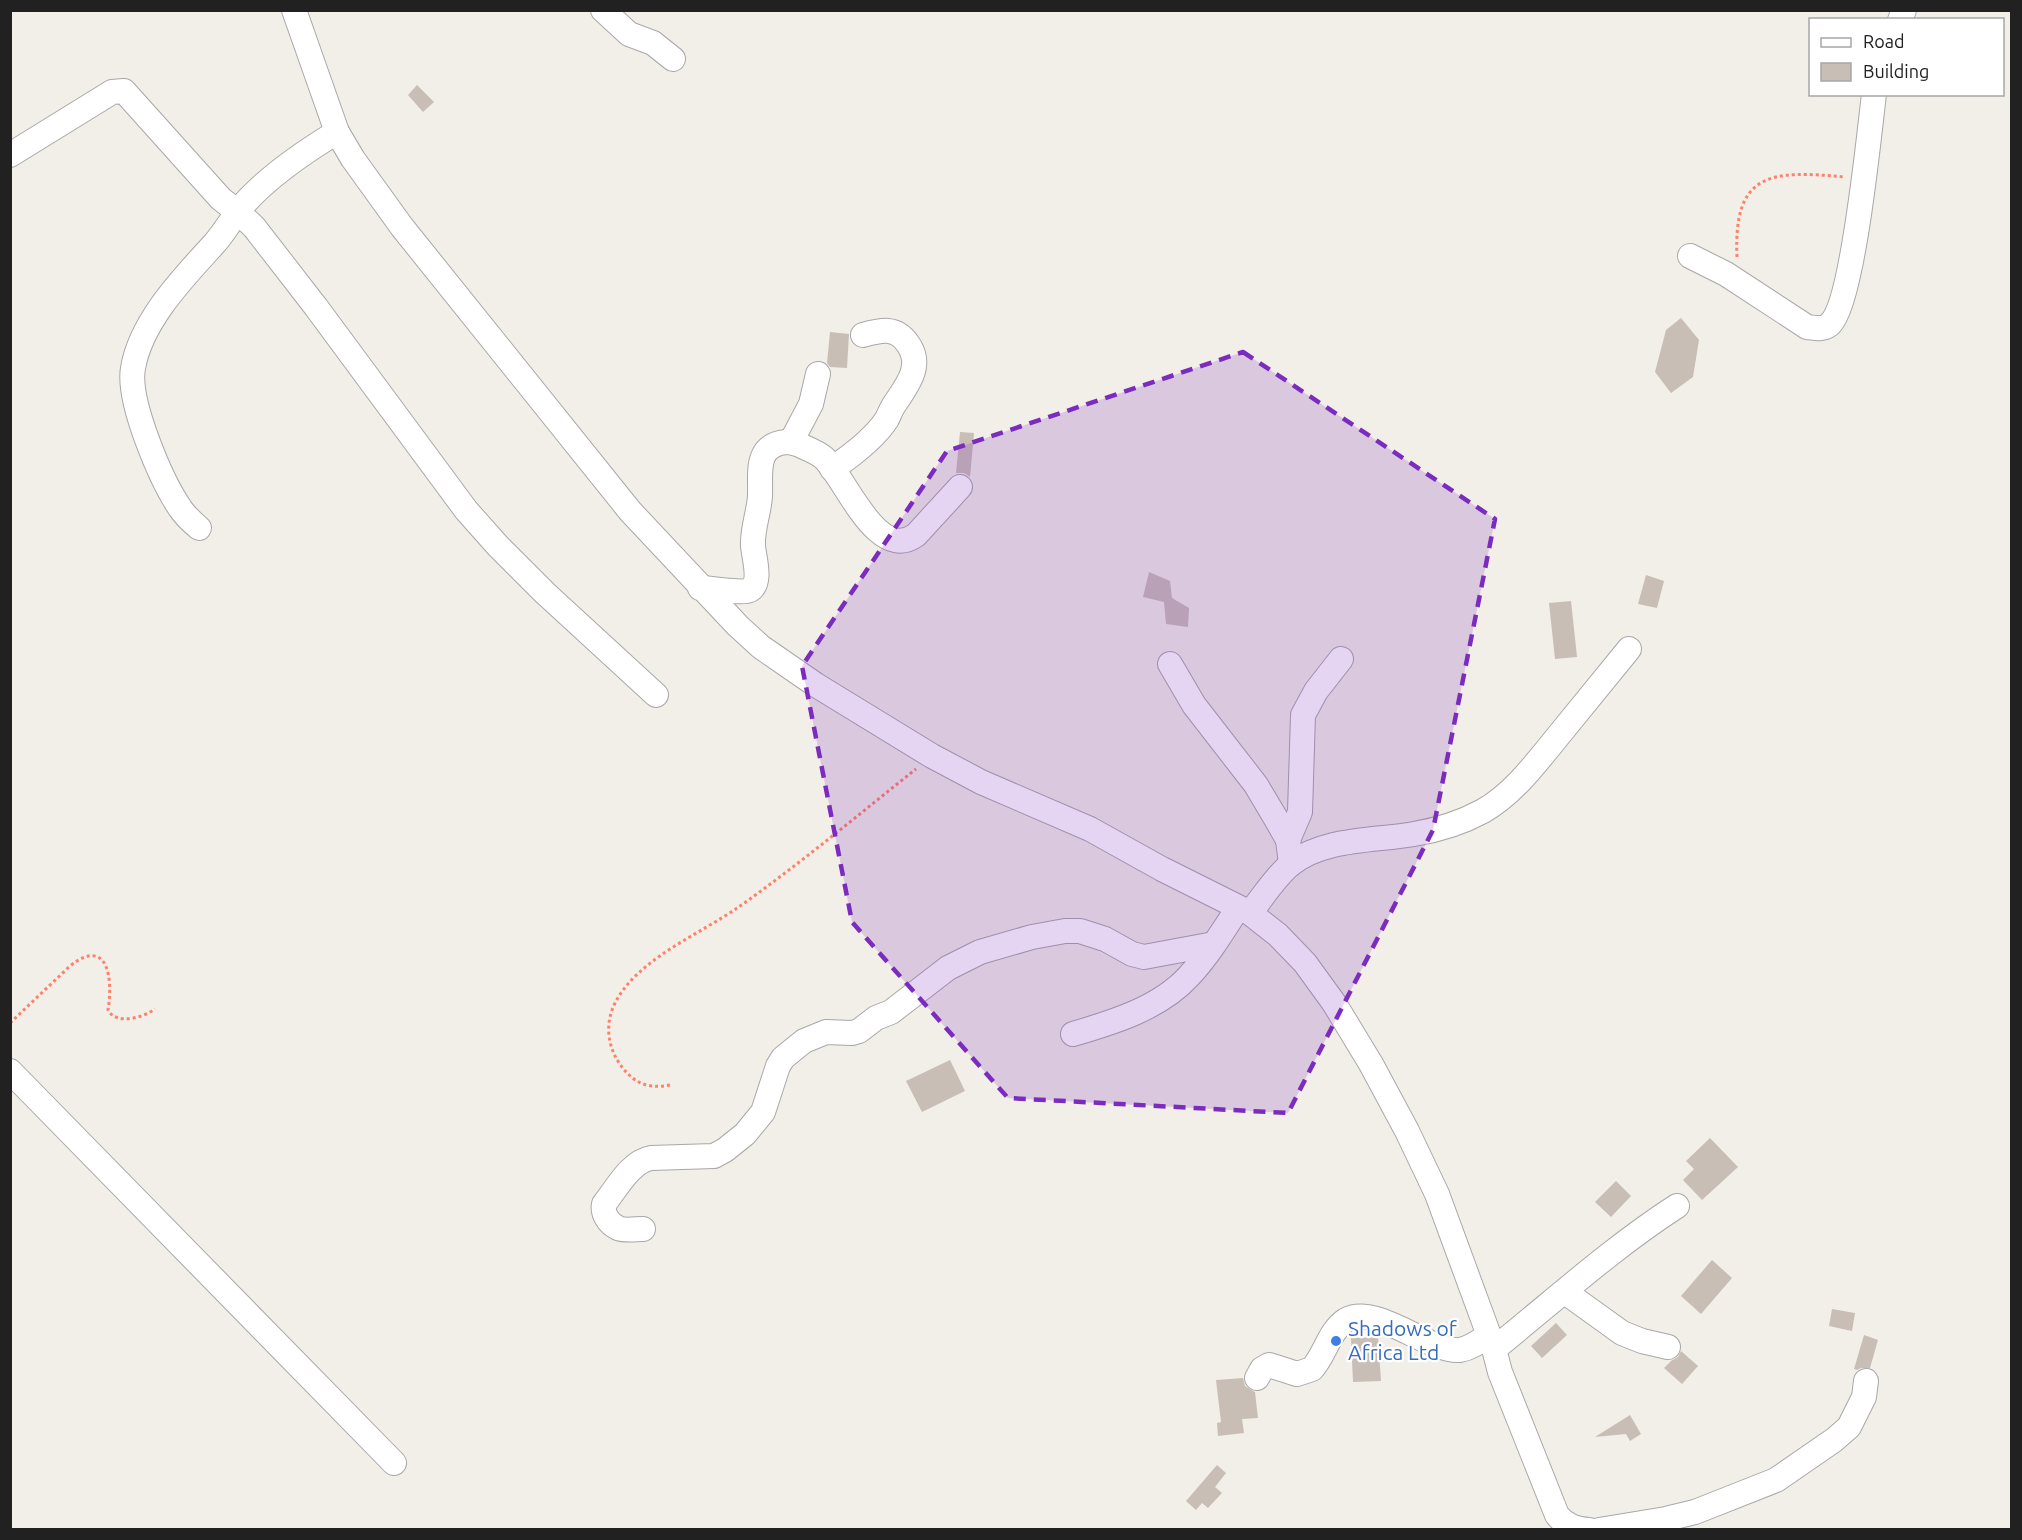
<svg xmlns="http://www.w3.org/2000/svg" width="2022" height="1540" font-family="Ubuntu,sans-serif">
<rect width="100%" height="100%" fill="#f2efe8"/>
<!-- building -->
<g fill="#c8beb6">
<path d="M417,85L434,102L423,112L408,95Z"/>
<path d="M1681,318L1699,340L1693,377L1671,393L1655,372L1666,330Z"/>
<path d="M830,332L849,334L847,368L830,367L827,363Z"/>
<path d="M960,432L974,433L970,477L964,473H956Z"/>
<path d="M1149,572L1170,581L1172,598L1189,608L1188,627L1166,624L1164,602L1143,597Z"/>
<path d="M1646,575L1664,581L1657,608L1638,604Z"/>
<path d="M1571,601L1577,657L1555,659L1549,603Z"/>
<path d="M950,1060L965,1091L922,1112L906,1081Z"/>
<path d="M1710,1138L1738,1167L1702,1200L1683,1180L1694,1169L1686,1161Z"/>
<path d="M1616,1181L1631,1196L1611,1217L1595,1202Z"/>
<path d="M1712,1260L1732,1278L1701,1314L1681,1296Z"/>
<path d="M1832,1309L1855,1313L1852,1331L1829,1326Z"/>
<path d="M1556,1323L1567,1335L1542,1358L1531,1346Z"/>
<path d="M1864,1335L1878,1340L1870,1368H1861L1857,1370L1854,1369Z"/>
<path d="M1378,1337L1381,1381L1353,1382L1351,1338Z"/>
<path d="M1681,1351L1698,1366L1682,1384L1664,1368L1671,1361L1678,1357Z"/>
<path d="M1243,1378L1245,1386L1255,1392L1258,1418L1242,1419L1244,1433L1218,1436L1217,1423L1221,1422L1216,1380Z"/>
<path d="M1630,1415L1641,1434L1630,1441L1626,1434L1595,1437Z"/>
<path d="M1217,1465L1226,1473L1215,1487L1222,1493L1208,1508L1202,1503L1196,1510L1186,1501Z"/>
</g>
<g fill="none" stroke-linecap="round" stroke-linejoin="round">
<defs>
<g id="minor">
<path d="M294,10L337,132L353,159L402,227L630,511L738,626L761,647L816,685L932,756L981,782L1090,829L1162,869L1250,913L1278,935L1305,963L1334,1003L1371,1064L1407,1131L1437,1194L1494,1349L1500,1372L1557,1515C1566,1526 1576,1529 1589,1530"/>
<path d="M603,10L629,34L653,43L673,59"/>
<path d="M1900,20L1904,10"/>
<path d="M10,155L112,92L124,91L221,199L238,212L254,227L316,307L466,510L498,546L545,593L656,695"/>
<path d="M1690,256L1726,274L1807,327C1815,328 1822,330 1829,325C1853,305 1869,134 1874,94"/>
<path d="M791,442L811,404L818,374"/>
<path d="M832,469C851,456 875,438 887,419C890,413 892,407 896,402C908,384 923,365 908,344C896,326 881,330 863,335"/>
<path d="M199,528C192,522 185,516 180,508C161,480 127,401 133,368C141,321 183,278 214,244C223,234 230,222 238,211C262,181 304,152 337,132"/>
<path d="M700,588C710,588 744,594 750,590C762,582 754,558 753,546C752,529 759,513 760,496C761,474 754,445 786,442C792,442 798,444 804,447C811,450 818,453 824,458C846,479 877,563 916,535L960,487"/>
<path d="M1170,664L1194,705L1256,785L1275,817L1288,840L1291,864"/>
<path d="M1288,840L1300,812L1303,715L1316,691L1341,659"/>
<path d="M1250,913C1263,897 1275,877 1291,864C1324,838 1374,841 1414,834C1438,830 1461,823 1483,811C1515,793 1539,759 1563,730C1585,703 1607,676 1629,649"/>
<path d="M1073,1034C1114,1022 1160,1008 1189,976C1208,956 1223,931 1238,908"/>
<path d="M10,1071L394,1463"/>
<path d="M643,1229C636,1229 624,1231 618,1228C609,1224 602,1214 604,1204C617,1188 630,1162 651,1158L714,1156L725,1150L745,1134L763,1112L778,1066L783,1058L804,1041L826,1032L852,1033L859,1031L876,1018L891,1012L948,968L980,952L1032,937L1065,931H1080L1105,939L1132,954L1144,957L1214,944"/>
<path d="M1565,1292L1622,1333L1642,1341L1668,1347"/>
<path d="M1494,1349C1555,1300 1612,1248 1677,1206"/>
<path d="M1257,1378L1262,1369L1269,1365L1297,1374L1312,1369C1325,1355 1329,1331 1346,1320C1376,1303 1430,1353 1460,1350C1471,1348 1480,1341 1489,1335"/>
<path d="M1599,1530L1666,1519L1695,1512L1776,1480L1834,1440L1849,1427L1864,1397L1866,1381"/>
</g>
</defs>
<!-- minor casing -->
<use href="#minor" stroke="#a8a8a8" stroke-width="26"/>
<!-- path -->
<g stroke="#ff816c" stroke-width="3" stroke-dasharray="3 3" stroke-linecap="butt">
<path d="M1737,257C1733,172 1771,170 1844,177"/>
<path d="M10,1023L70,966C109,935 113,981 108,1010C117,1026 144,1017 155,1009"/>
<path d="M670,1085C649,1089 635,1084 622,1067C608,1049 604,1025 615,1003C638,958 701,934 740,906C801,863 858,815 916,769"/>
</g>
<!-- minor -->
<use href="#minor" stroke="#fff" stroke-width="24"/>
</g>
<!-- marked area -->
<path fill="#7b2cbf" fill-opacity="0.2" stroke="#7b2cbf" stroke-width="4.5" stroke-dasharray="12 8" stroke-linejoin="round" d="M1243,352L1495,519L1433,830L1288,1113L1008,1098L852,922L802,666L947,451Z"/>
<!-- markers -->
<circle fill="#3f7fe0" stroke="#fff" stroke-width="2" cx="1336" cy="1341" r="6"/>
<g text-anchor="middle" stroke-width="4.5" stroke-linejoin="round" paint-order="stroke">
<!-- shop labels -->
<g font-size="21" fill="#366cbe" stroke="#fff" text-anchor="start">
<text x="1348" y="1336">Shadows of<tspan x="1348" dy="24">Africa Ltd</tspan></text>
</g>
</g>
<!-- border -->
<rect width="2022" height="1540" fill="none" stroke="#212121" stroke-width="24"/>
<!-- legend -->
<rect x="1809" y="18" width="195" height="78" fill="#ffffff" stroke="#a6a6a6" stroke-width="1.5"/>
<rect x="1821" y="38" width="30" height="9" fill="#ffffff" stroke="#a6a6a6" stroke-width="1.5"/>
<text x="1863" y="48" font-size="18" fill="#212121">Road</text>
<rect x="1821" y="63" width="30" height="18" fill="#c8beb6" stroke="#a6a6a6" stroke-width="1.5"/>
<text x="1863" y="78" font-size="18" fill="#212121">Building</text>
</svg>
